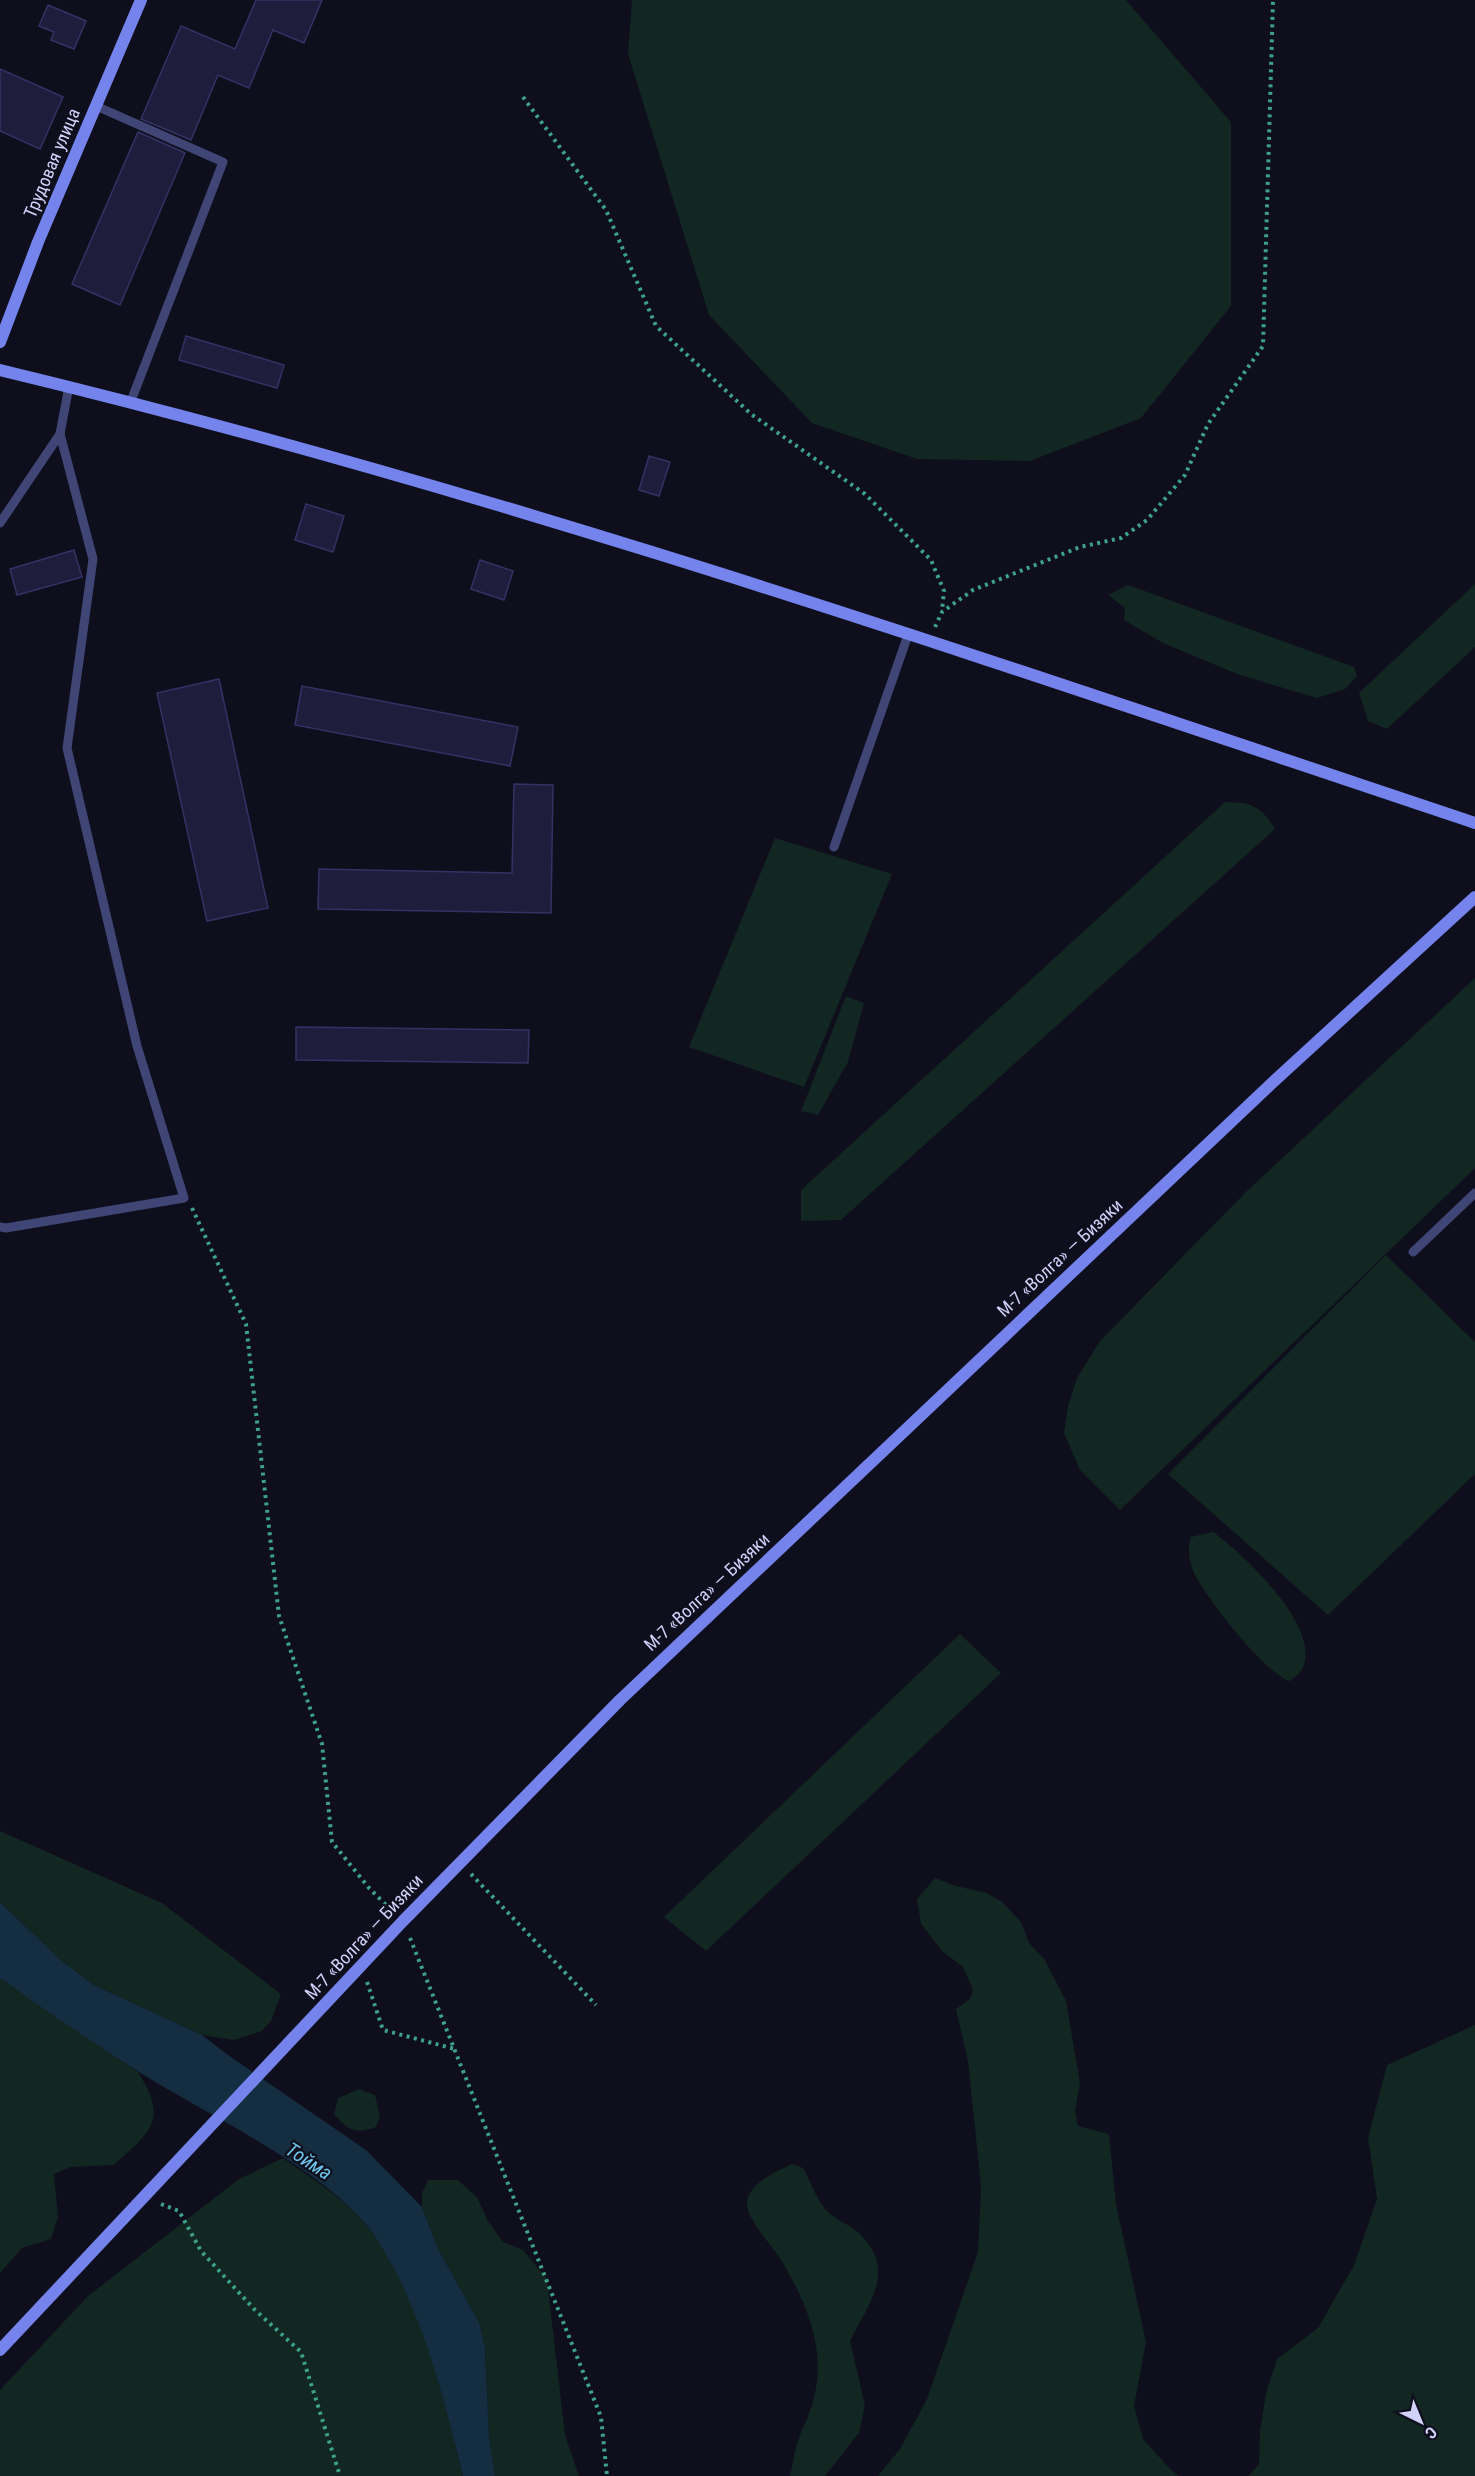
<svg xmlns="http://www.w3.org/2000/svg" width="1475" height="2476" font-family="'Roboto Condensed',sans-serif">
<rect width="100%" height="100%" fill="#0f0e1d"/>
<!-- green -->
<g fill="#122622">
<path d="M632,0H1126L1231,122V306L1141,418L1030,461L917,459L812,423L709,315L628,54Z"/>
<path d="M1475,584V647L1387,729L1368,721L1359,693Z"/>
<path d="M1128,585L1354,667L1357,676L1345,689L1317,698L1237,674L1163,643L1124,620L1125,608L1108,595Z"/>
<path d="M1225,802C1251,802 1261,806 1275,829L841,1220L801,1221V1190Z"/>
<path d="M775,838L892,874L804,1087L689,1047Z"/>
<path d="M1475,978V1168L1120,1510L1080,1470L1064,1433L1068,1406L1077,1378L1100,1341L1246,1192Z"/>
<path d="M846,996L864,1003L848,1062L818,1115L801,1111Z"/>
<path d="M1386,1255L1475,1342V1474L1328,1615L1168,1474Z"/>
<path d="M1213,1532C1243,1553 1326,1631 1301,1671C1299,1675 1293,1678 1290,1681C1265,1674 1206,1598 1194,1573C1189,1561 1187,1549 1191,1537Z"/>
<path d="M960,1634L1001,1673L706,1951L664,1917Z"/>
<path d="M0,1831L162,1903L281,1994L271,2021L262,2031L234,2040L202,2035L94,1985L62,1961L0,1902Z"/>
<path d="M935,1878L956,1886L987,1893L1002,1902L1021,1922L1029,1943L1045,1960L1066,2001L1080,2083L1075,2111L1078,2126L1109,2134L1116,2204L1146,2342L1134,2406L1143,2439L1172,2471L1179,2476H878L900,2449L927,2399L978,2252L981,2186L968,2061L956,2009L970,1999L973,1990L963,1967L943,1952L921,1924L917,1899Z"/>
<path d="M0,1978L138,2072C169,2121 151,2131 114,2165L71,2167L54,2174L58,2217L51,2239L22,2248L0,2273Z"/>
<path d="M1475,2025V2476H1248L1259,2464L1260,2431L1266,2393L1277,2359L1318,2328L1354,2265L1377,2199L1368,2138L1387,2065Z"/>
<path d="M359,2089L375,2095L380,2116L376,2127C356,2135 347,2130 334,2114L338,2098Z"/>
<path d="M283,2158C307,2175 334,2192 355,2213C414,2271 444,2397 463,2476H0V2390L88,2296L239,2179Z"/>
<path d="M792,2164L803,2168C810,2181 816,2197 825,2209C833,2219 849,2224 859,2233C897,2270 870,2302 850,2341L865,2405L859,2433L825,2476H790C793,2464 794,2452 798,2440C804,2425 812,2409 815,2393C825,2346 806,2303 783,2263C774,2248 749,2222 747,2206C745,2185 777,2171 792,2164Z"/>
<path d="M428,2180H458L477,2197L488,2221L503,2242L523,2250L547,2279L565,2435L579,2476H495L489,2437L485,2348L479,2322L438,2249L422,2207V2193Z"/>
</g>
<!-- water -->
<path fill="#152d40" d="M0,1902L62,1961L94,1985L202,2035L228,2055L366,2150L422,2207L438,2249L479,2322L485,2348L489,2437L495,2476H463C443,2394 422,2310 376,2238C332,2172 207,2115 139,2072C92,2042 45,2010 0,1978Z"/>
<!-- building -->
<g fill="#1e1d3b" stroke="#343264" stroke-width="1.5">
<path d="M256,0H322L304,43L273,30L249,88L218,75L191,140L141,119L181,26L235,49Z"/>
<path d="M48,5L86,21L74,49L51,40L54,32L39,26Z"/>
<path d="M0,69L63,97L40,149L0,131Z"/>
<path d="M138,132L185,153L120,305L72,284Z"/>
<path d="M186,336L284,365L277,388L179,360Z"/>
<path d="M649,456L670,462L659,496L639,490Z"/>
<path d="M306,504L344,516L333,552L295,540Z"/>
<path d="M74,550L82,577L17,595L10,569Z"/>
<path d="M480,560L513,571L504,600L471,589Z"/>
<path d="M219,679L268,908L207,921L157,693Z"/>
<path d="M302,686L518,727L510,766L295,725Z"/>
<path d="M514,784L553,785L551,913L318,909L319,869L512,873Z"/>
<path d="M296,1027L529,1030L528,1063L296,1060Z"/>
</g>
<g fill="none" stroke-linecap="round" stroke-linejoin="round">
<!-- path -->
<g stroke="#3da18b" stroke-width="4" stroke-dasharray="3 4.5" stroke-linecap="butt">
<path d="M523,97L606,210L656,326L751,414L865,494L931,560L944,591L942,611"/>
<path d="M935,627L942,612L973,590L1080,547L1121,538L1147,520L1185,475L1208,424L1263,346L1273,0"/>
<path d="M192,1208L246,1324L279,1616L322,1744L332,1842L369,1888L391,1910"/>
<path d="M471,1874L596,2005"/>
<path d="M410,1938L601,2417L607,2476"/>
<path d="M367,1982L383,2030L455,2049"/>
<path d="M161,2204L179,2211L201,2251L254,2309L301,2352L340,2476"/>
</g>
<!-- lane -->
<g stroke="#3f4676" stroke-width="9">
<path d="M96,106L223,162L131,401"/>
<path d="M0,523L60,434L69,386"/>
<path d="M834,847L908,635"/>
<path d="M0,1227L6,1228L184,1198L137,1046L67,748L93,559L60,434"/>
<path d="M1413,1252L1475,1193"/>
</g>
<!-- secondary -->
<g stroke="#7484ec" stroke-width="12">
<path d="M0,342L38,242L141,0"/>
<path d="M0,370C500,490 987,660 1475,823"/>
<path d="M0,2350L403,1921L620,1700L1271,1084L1475,897"/>
</g>
</g>
<g text-anchor="middle" stroke-width="4.5" stroke-linejoin="round" paint-order="stroke">
<!-- street labels -->
<g font-size="18" fill="#d1d2f9" stroke="#0f0e1d">
<text transform="translate(52 163) rotate(-67)" y="6">Трудовая улица</text>
<text transform="translate(1060 1258) rotate(-43)" y="6">М-7 «Волга» — Бизяки</text>
<text transform="translate(707 1592) rotate(-43)" y="6">М-7 «Волга» — Бизяки</text>
<text transform="translate(364 1937) rotate(-47)" y="6">М-7 «Волга» — Бизяки</text>
</g>
<!-- water labels -->
<g font-size="20" font-style="italic" fill="#6cc5eb" stroke="#0f0e1d">
<text transform="translate(309 2161) rotate(33)" y="7">Тойма</text>
</g>
</g>
<!-- north arrow -->
<g transform="translate(1421 2422) rotate(137)" stroke="#0f0e1d" stroke-width="4.5" paint-order="stroke">
<path d="M0-4.5L10 22L0 15L-10 22Z" fill="#d1d2f9"/>
<text y="-9" font-size="16" font-weight="bold" text-anchor="middle" fill="#d1d2f9">С</text>
</g>
</svg>
